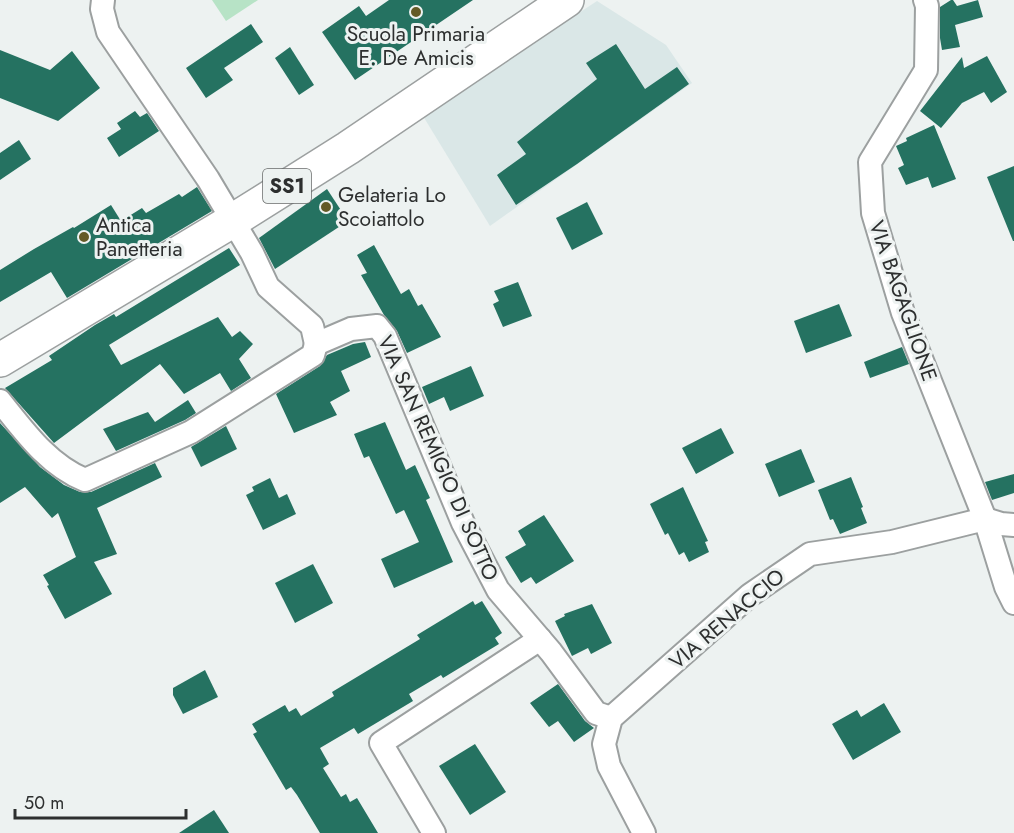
<svg xmlns="http://www.w3.org/2000/svg" width="1014" height="833" font-family="Jost,sans-serif">
<rect width="100%" height="100%" fill="#edf2f1"/>
<!-- built -->
<path fill="#dae7e7" d="M597,1L666,45L692,83L490,226L423,116Z"/>
<!-- green -->
<path fill="#b7e3c6" d="M212,0H258L226,21Z"/>
<!-- building -->
<g fill="#257261">
<path d="M389,0H473L355,80L322,32L359,6L366,16Z"/>
<path d="M951,0H953L957,6L978,0L983,17L955,25L960,47L942,50L940,38V7Z"/>
<path d="M251,24L263,42L224,68L233,80L206,98L186,68Z"/>
<path d="M616,44L645,89L677,67L689,84L577,164L516,205L497,175L526,154L517,142L597,79L586,63Z"/>
<path d="M290,47L314,85L299,95L275,58Z"/>
<path d="M0,50L50,70L72,51L100,88L58,121L0,98Z"/>
<path d="M987,56L1007,92L991,103L984,92L962,103L941,128L920,111L962,57L964,68Z"/>
<path d="M135,111L140,117L147,113L159,131L119,157L107,138L121,129L117,123Z"/>
<path d="M934,125L956,179L932,188L928,177L906,185L898,168L904,165L896,146L907,141L906,138Z"/>
<path d="M19,140L31,159L0,180V153Z"/>
<path d="M1014,166V241H1013L987,177Z"/>
<path d="M197,187L212,211L67,298L51,272L0,302V270L34,249L73,227L74,228L111,205L121,221L142,208L146,213L179,194L182,197Z"/>
<path d="M327,189L348,221L275,269L259,238Z"/>
<path d="M587,202L603,234L572,250L556,218Z"/>
<path d="M374,245L401,294L409,289L418,306L422,304L441,337L407,353L397,331L384,315L361,275L367,273L357,255Z"/>
<path d="M229,248L240,265L109,345L121,365L218,317L232,337L240,331L253,344L239,359L251,378L231,391L220,373L184,394L160,364L54,443L5,388L52,360L49,356L95,325L114,314L116,317Z"/>
<path d="M518,282L532,316L503,327L493,304L499,301L494,291Z"/>
<path d="M839,304L852,336L806,353L794,321Z"/>
<path d="M365,342L371,357L341,371L350,391L330,402L337,415L294,433L276,394L320,366L327,355L353,344Z"/>
<path d="M902,347L909,364L870,378L864,362Z"/>
<path d="M471,366L484,396L450,411L444,397L429,404L422,387Z"/>
<path d="M188,400L196,413L185,420L116,451L103,429L148,412L155,422Z"/>
<path d="M385,422L406,470L415,465L430,498L426,500L453,562L394,588L381,559L419,542L404,510L396,514L369,456L364,458L354,434Z"/>
<path d="M0,423L40,467L64,485L80,492H91L155,463L162,477L97,508L117,554L94,562L112,594L65,619L47,586L49,585L43,575L76,557L58,513L52,518L25,487L0,503Z"/>
<path d="M226,426L237,449L201,467L191,447Z"/>
<path d="M721,428L734,453L696,474L682,448Z"/>
<path d="M801,449L815,482L779,497L765,464Z"/>
<path d="M1014,474V493L992,500L985,482Z"/>
<path d="M851,477L863,507L861,508L867,523L840,534L833,519L830,520L818,490Z"/>
<path d="M270,478L279,498L287,494L296,514L263,530L246,495L254,491L252,487Z"/>
<path d="M683,487L708,541L705,542L709,552L689,562L684,552L679,555L668,533L665,535L650,504Z"/>
<path d="M544,515L574,561L536,584L531,577L521,583L505,557L526,545L518,531Z"/>
<path d="M313,564L333,603L295,623L275,583Z"/>
<path d="M473,601L475,605L482,601L502,633L495,638L499,644L443,678L441,675L409,694L413,701L358,734L354,728L320,748L329,764L323,768L341,797L346,794L350,802L357,798L378,833H320L297,795L291,787L286,790L253,734L257,732L252,724L285,705L289,712L296,708L301,716L334,696L332,692L420,639L417,635Z"/>
<path d="M592,604L612,643L591,654L588,648L572,656L555,621L565,616L564,614Z"/>
<path d="M205,670L218,697L183,714L173,695V688Z"/>
<path d="M558,684L585,721L594,728L574,742L558,721L549,727L530,703Z"/>
<path d="M884,703L901,732L853,760L832,724L857,710L861,717Z"/>
<path d="M475,744L506,792L470,815L439,766Z"/>
<path d="M214,810L229,833H179Z"/>
</g>
<g fill="none" stroke-linecap="round" stroke-linejoin="round">
<defs>
<g id="minor">
<path d="M103,0L102,9L108,32L208,179L252,253L268,287L312,326L316,344"/>
<path d="M925,0L927,6L926,70L870,162L873,213L903,313L985,519L1006,587L1014,603"/>
<path d="M316,344L351,329L377,326L385,336L463,523L498,590L551,652L596,713L611,718"/>
<path d="M0,401C24,431 48,465 85,480L191,432L313,355L316,344"/>
<path d="M434,833L381,743L540,639"/>
<path d="M644,833L609,766L604,744L611,718L750,595L810,554L892,542L985,519L1001,524L1014,525"/>
</g>
<path id="primary" d="M0,360L232,221L348,148L567,0"/>
</defs>
<!-- minor casing -->
<use href="#minor" stroke="#9ca0a0" stroke-width="26"/>
<!-- primary casing -->
<use href="#primary" stroke="#9ca0a0" stroke-width="36"/>
<!-- minor -->
<use href="#minor" stroke="#fff" stroke-width="22"/>
<!-- primary -->
<use href="#primary" stroke="#fff" stroke-width="33"/>
</g>
<!-- markers -->
<g fill="#645a26" stroke="#edf2f1" stroke-width="2">
<circle cx="416" cy="12" r="6"/>
<circle cx="326" cy="207" r="6"/>
<circle cx="84" cy="237" r="6"/>
</g>
<g text-anchor="middle" stroke-width="6" stroke-linejoin="round" paint-order="stroke">
<!-- shield labels -->
<rect fill="#edf2f1" stroke="#676a69" stroke-width="1.5" x="263" y="169" width="48" height="34" rx="4.5"/>
<g font-size="20" font-weight="bold" fill="#2d2f2f">
<text x="287" y="193">SS1</text>
</g>
<!-- poi labels -->
<g font-size="21" fill="#2d2f2f" stroke="#edf2f1" text-anchor="start">
<text x="416" y="41" text-anchor="middle">Scuola Primaria<tspan x="416" dy="24">E. De Amicis</tspan></text>
<text x="338" y="202">Gelateria Lo<tspan x="338" dy="24">Scoiattolo</tspan></text>
<text x="96" y="232">Antica<tspan x="96" dy="24">Panetteria</tspan></text>
</g>
<!-- street labels -->
<g font-size="21" fill="#2d2f2f" stroke="#edf2f1">
<text transform="translate(903 301) rotate(71)" y="7">VIA BAGAGLIONE</text>
<text transform="translate(438 458) rotate(66)" y="7">VIA SAN REMIGIO DI SOTTO</text>
<text transform="translate(727 619) rotate(-40)" y="7">VIA RENACCIO</text>
</g>
</g>
<!-- scale -->
<path d="M15 809v9h171v-9" fill="none" stroke="#2d2f2f" stroke-width="3"/>
<text x="24" y="809" font-size="18" fill="#2d2f2f" stroke="#edf2f1" stroke-width="4.5" paint-order="stroke">50 m</text>
</svg>
